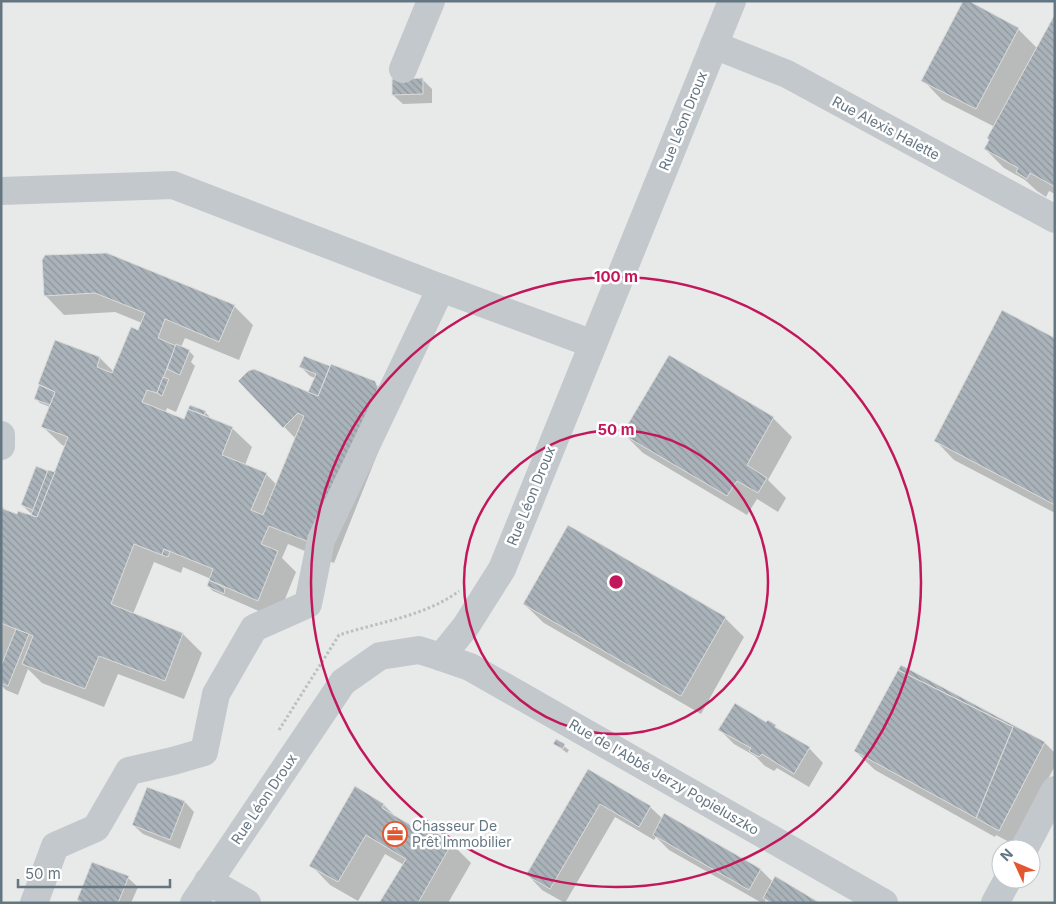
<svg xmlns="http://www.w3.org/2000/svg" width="1056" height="904" font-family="Inter,sans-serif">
<defs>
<pattern id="building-back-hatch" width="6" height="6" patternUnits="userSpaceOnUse" patternTransform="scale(1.25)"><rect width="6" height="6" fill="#aab3b9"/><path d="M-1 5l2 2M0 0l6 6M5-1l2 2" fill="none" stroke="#8e969c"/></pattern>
</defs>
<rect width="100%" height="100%" fill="#fafaf8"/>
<!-- built -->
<path fill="#e8e9e9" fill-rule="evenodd" d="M1,1H1055V903H1ZM1001,849H1031V879H1001Z"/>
<!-- shadow -->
<g fill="#0003">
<path d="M1055,16V194L1049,191L1046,197L1037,191L1025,180L1004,168L985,149L995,127L942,100L923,80L1018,29L1037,48Z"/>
<path d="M422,79L432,89V103L403,104L393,95Z"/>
<path d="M44,261L234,306L253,325L239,360L185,338L181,347L189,351L194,356L191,362L195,366L176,412L167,408L165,413L185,421L191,406L205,412L209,416V419L232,428L252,447L245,465L266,474L277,485L296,439L239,381L314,395L315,378L310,376L301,367H329L374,382L394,401L396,407L334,563L288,544L282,558L296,572L277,619L213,591L208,586L211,579L183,567L181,573L154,562L133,614L183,634L202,653L184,699L118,674L104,707L42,683L28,669L18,695L6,690L1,685V506L8,512L36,518L22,505L56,474L66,447L62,445L42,426L50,407L40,403L35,398L40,385L39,384L100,358L114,372L139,331L142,323L115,312L64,315L45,295Z"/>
<path d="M1055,340V513L954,460L935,440Z"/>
<path d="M773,418L792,437L768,480L786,498L778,512L757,499L747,515L643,453L624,434Z"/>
<path d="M524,604L725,618L744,637L701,714L544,623Z"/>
<path d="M768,722L782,732L809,748L823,763L809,787L777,768L774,771L765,766L755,756L734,744L720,730Z"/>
<path d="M1014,727L1045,743L1055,753V766L1013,844L996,835L995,837L875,770L855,751Z"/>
<path d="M557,741L569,750L567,753L555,744Z"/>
<path d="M588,771L650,807L663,819L665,815L761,870L773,882L817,903H769L766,899L764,903H762L669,850L656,837L654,840L615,817L565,903L542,890L528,875Z"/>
<path d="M148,789L185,802L194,812L180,849L143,834L133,825Z"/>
<path d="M384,805L397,818L421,832L424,827L452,844L471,863L448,903H380L404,865L385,854L358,901L330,885L311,865Z"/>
<path d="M128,878L138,887L131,903H81L78,900Z"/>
</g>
<!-- building -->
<g fill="url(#building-back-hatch)" stroke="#dcdcda">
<path d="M963,1H969L1019,28L976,109L921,81Z"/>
<path d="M1055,14V187L1030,173L1027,179L1016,172L1018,168L984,149L989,140L987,138Z"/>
<path d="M423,78V94L392,95V79Z"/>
<path d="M107,253L235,305L219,342L165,319L158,338L176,346L157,393L147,390L142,402L184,419L188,409L233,427L222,455L267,473L251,510L263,515L304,416L298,413L283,428L238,381L248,371L254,369L318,396L331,364L375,381L378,388L314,544L269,526L261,544L278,551L258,601L209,580L213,569L164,549L162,555L134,544L111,604L183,633L165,681L99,656L85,689L22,664L33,636L1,623V508L17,514L18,511L37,517L68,437L41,427L55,392L38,384L55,340L100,357L97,367L112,373L131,327L138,330L145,313L95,293L44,296L42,260L45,255Z"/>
<path d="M1002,310L1055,338V505L934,441Z"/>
<path d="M176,344L190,350L180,375L167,369Z"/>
<path d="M669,355L774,417L747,465L767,478L758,493L737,481L727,496L622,434Z"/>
<path d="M304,356L330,366L318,396L308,392L316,374L299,367Z"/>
<path d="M163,377L169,379L162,396L157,393Z"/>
<path d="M39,385L55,392L50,405L34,399Z"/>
<path d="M190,405L206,411L204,415L188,409Z"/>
<path d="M36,466L48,471L33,510L21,505Z"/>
<path d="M48,470L55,472L37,517L31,515Z"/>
<path d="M568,525L726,617L681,696L523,604Z"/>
<path d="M164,549L170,552L168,557L162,555Z"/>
<path d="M209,580L225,588L224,594L207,586Z"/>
<path d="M16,629L29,634L8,686L1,683V666Z"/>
<path d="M901,665L1045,742L999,831L976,818L1013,727L898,670Z"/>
<path d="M898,670L1013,727L976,818L854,751Z"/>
<path d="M735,703L766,722L768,720L776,725L775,727L810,747L794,774L762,754L759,757L749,751L751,748L718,730Z"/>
<path d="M556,739L565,744L563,749L553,744Z"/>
<path d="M588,769L651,806L639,827L600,804L550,889L526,875Z"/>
<path d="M355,786L384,804L382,808L397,817L421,831L424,825L452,843L418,903H379L406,859L366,835L338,882L309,866Z"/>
<path d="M147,787L185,801L170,840L132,825Z"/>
<path d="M664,813L761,869L749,890L653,835Z"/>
<path d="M92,862L129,876L118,903H84L77,900Z"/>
<path d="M775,876L820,903H772L763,898Z"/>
</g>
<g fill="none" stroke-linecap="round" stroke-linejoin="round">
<!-- path -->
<path stroke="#bbbfc2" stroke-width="3" stroke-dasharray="2.5 2.5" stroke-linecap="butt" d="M279,730L339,635C379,622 426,616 459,591"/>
<!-- minor -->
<g stroke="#c3c8cc" stroke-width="28">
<path d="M714,45L787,74L1055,219"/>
<path d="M403,69L431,1"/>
<path d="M1,191L173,185L441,288L321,540L308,604L254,628L216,694L204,752L173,761L129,771L96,828L55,846L34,903"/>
<path d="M441,288L593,344"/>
<path d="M1,435V446"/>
<path d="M441,657L470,667L884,903"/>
<path d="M1024,849L1055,790"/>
<path d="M208,881L247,903"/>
<path d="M194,903L343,682L380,656L419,650L441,657L466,626L502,569L732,1"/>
<path d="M995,903L1008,879"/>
</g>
</g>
<!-- distance rings -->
<g fill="none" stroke="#c2185b" stroke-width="2.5">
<circle cx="616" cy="582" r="152"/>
<circle cx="616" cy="582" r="305"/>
</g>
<!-- icons -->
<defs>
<symbol id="office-ring" viewBox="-11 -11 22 22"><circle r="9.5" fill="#fff" stroke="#e4572e" stroke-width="1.5"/><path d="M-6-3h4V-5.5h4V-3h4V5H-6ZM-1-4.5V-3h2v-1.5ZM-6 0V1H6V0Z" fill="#e4572e"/></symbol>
</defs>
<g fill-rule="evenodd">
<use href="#office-ring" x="381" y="820" width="28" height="28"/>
</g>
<g text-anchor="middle" stroke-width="5" stroke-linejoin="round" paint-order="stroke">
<!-- street labels -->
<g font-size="14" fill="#657683" stroke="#fff">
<text transform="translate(683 121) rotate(-68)" y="5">Rue Léon Droux</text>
<text transform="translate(886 128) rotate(28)" y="5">Rue Alexis Halette</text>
<text transform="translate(531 496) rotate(-68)" y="5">Rue Léon Droux</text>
<text transform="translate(664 777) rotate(30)" y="5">Rue de l'Abbé Jerzy Popieluszko</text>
<text transform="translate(264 799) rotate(-56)" y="5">Rue Léon Droux</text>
</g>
<!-- poi labels -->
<g font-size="14" fill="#657683" stroke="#fff" text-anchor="start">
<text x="412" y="831">Chasseur De<tspan x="412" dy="16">Prêt Immobilier</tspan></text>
</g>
</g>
<circle cx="616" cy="582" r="8" fill="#c2185b" stroke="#fff" stroke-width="2.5"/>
<g font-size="15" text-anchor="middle" font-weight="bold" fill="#c2185b" stroke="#fff" stroke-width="5" stroke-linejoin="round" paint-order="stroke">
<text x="616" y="282">100 m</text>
<text x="616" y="435">50 m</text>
</g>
<!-- border -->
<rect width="1056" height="904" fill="none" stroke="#657683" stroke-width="5"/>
<!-- north arrow -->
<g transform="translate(1016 864) rotate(314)"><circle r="24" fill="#ffffff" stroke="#c1c8cd"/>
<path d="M0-4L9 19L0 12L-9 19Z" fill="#e4572e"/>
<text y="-8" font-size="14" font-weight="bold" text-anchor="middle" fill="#657683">N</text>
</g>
<!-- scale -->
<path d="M18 879v8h152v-8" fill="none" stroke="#657683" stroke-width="2.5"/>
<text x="25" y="879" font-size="15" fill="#657683" stroke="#ffffff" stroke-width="4" paint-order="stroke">50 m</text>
</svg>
